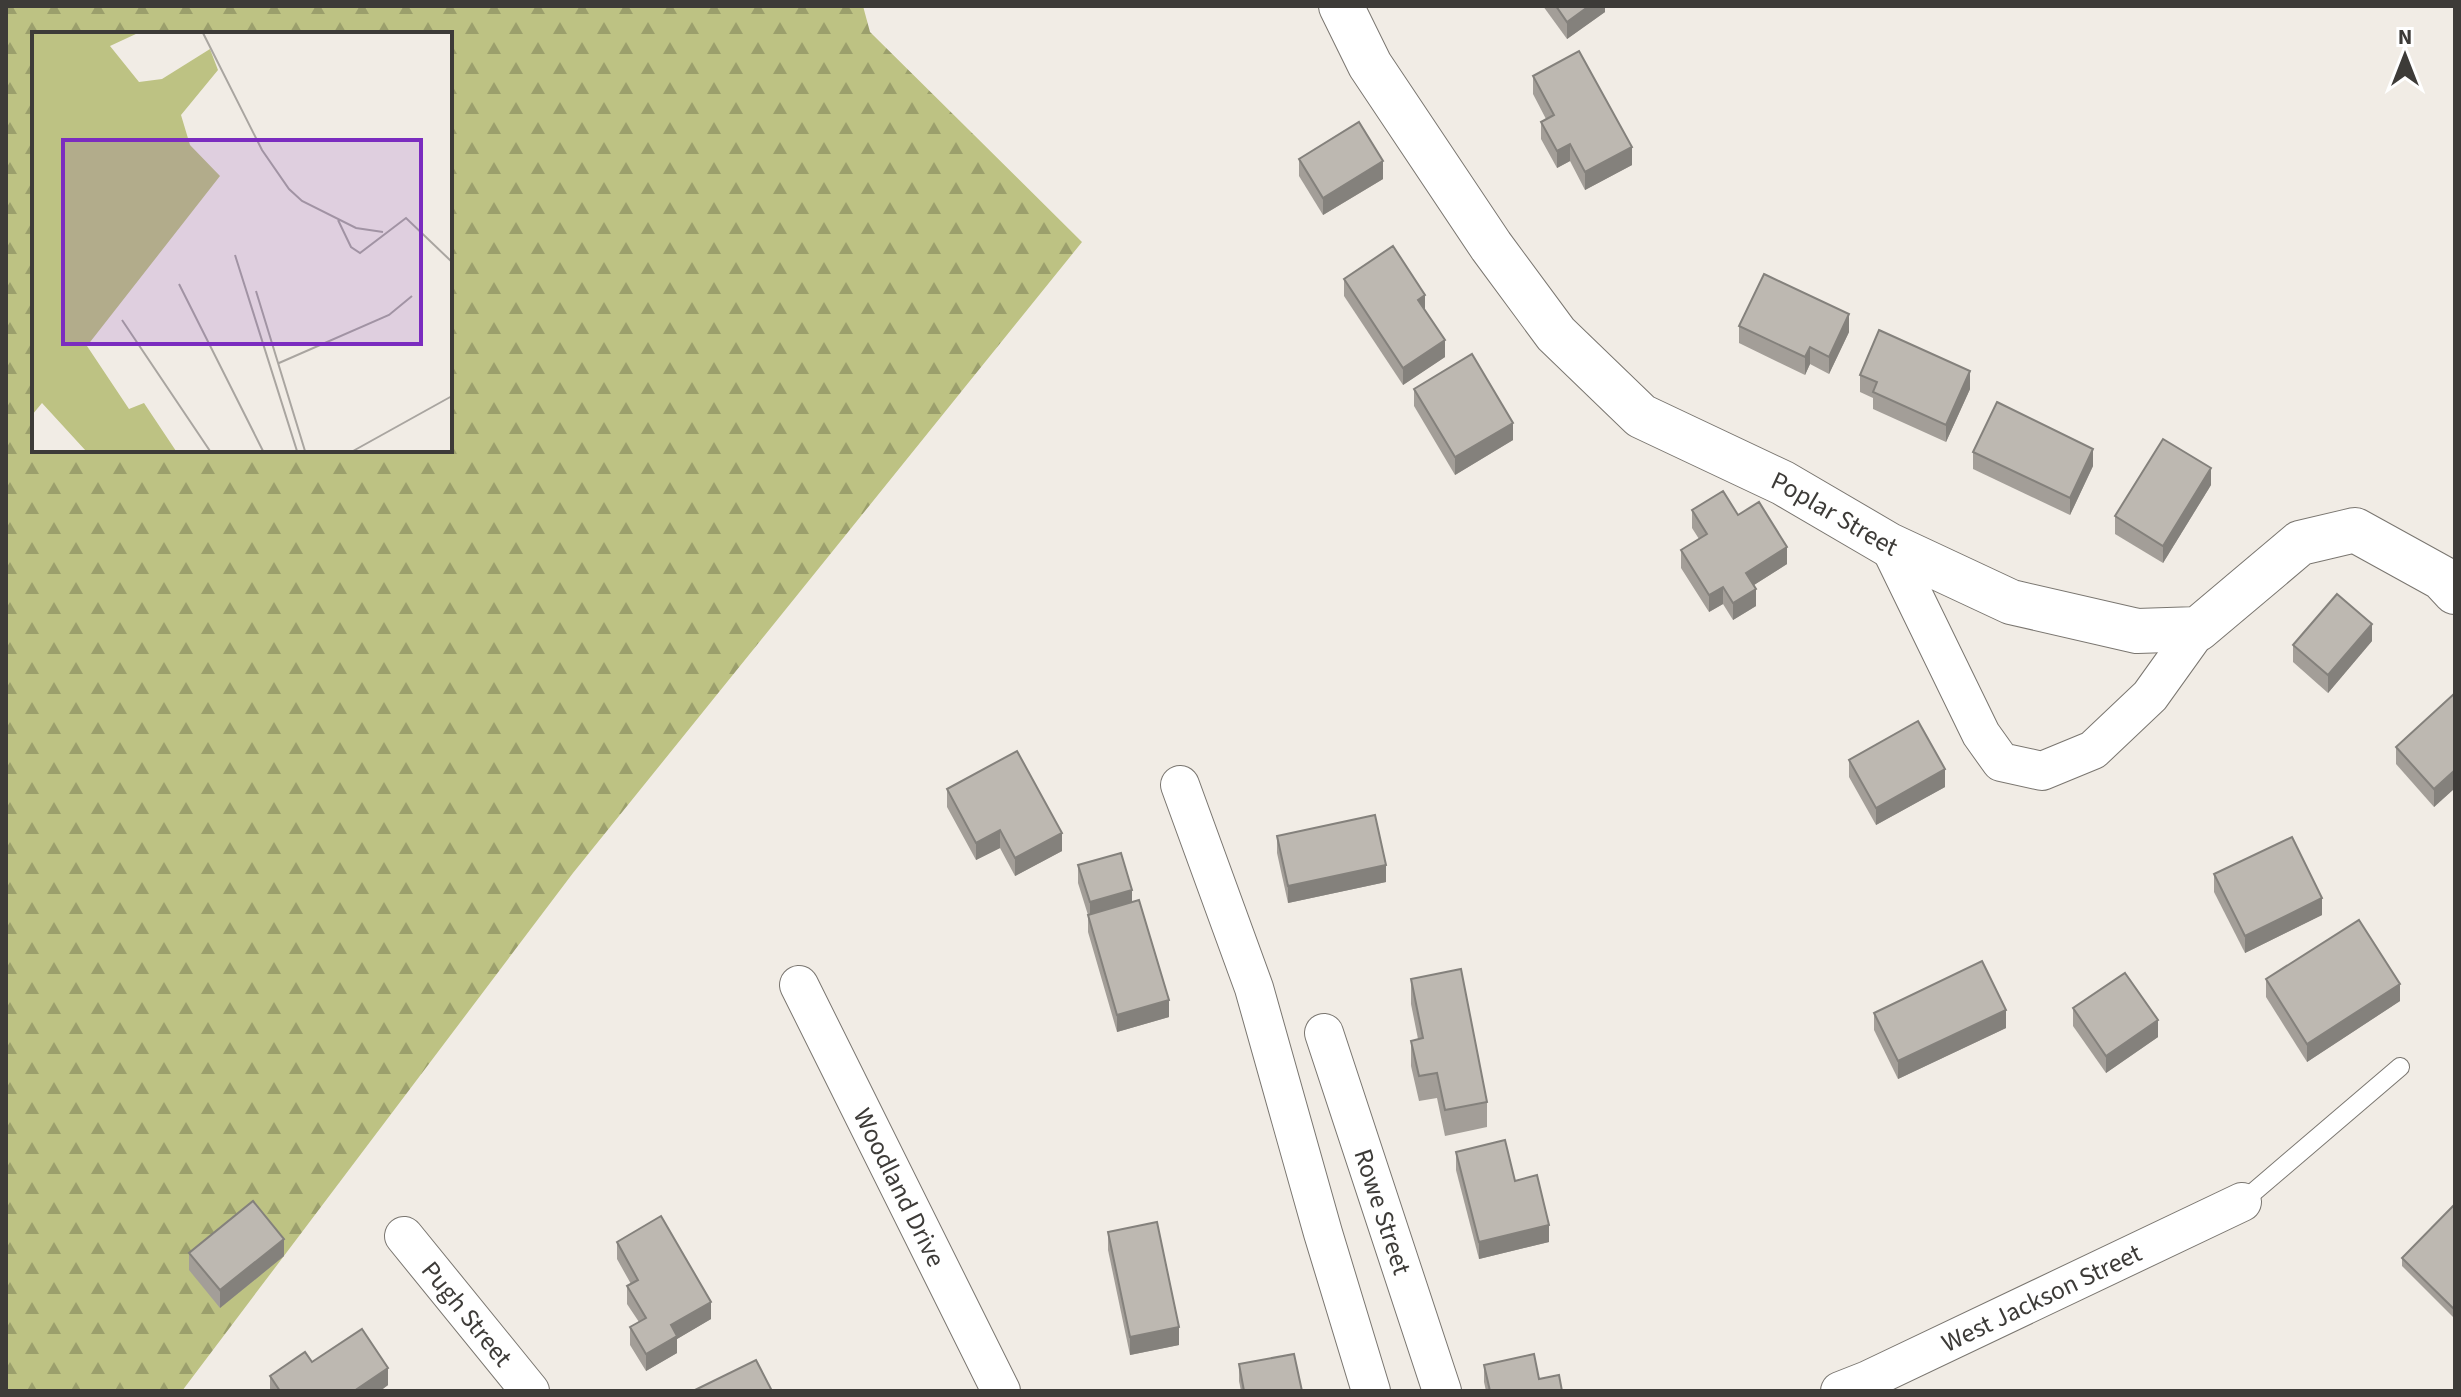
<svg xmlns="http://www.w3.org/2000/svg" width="2461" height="1397" font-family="'Source Sans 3',sans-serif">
<defs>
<pattern id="forest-firs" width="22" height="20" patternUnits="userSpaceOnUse" patternTransform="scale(2)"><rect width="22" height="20" fill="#bdc283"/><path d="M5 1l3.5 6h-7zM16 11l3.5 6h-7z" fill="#9b9f6c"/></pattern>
</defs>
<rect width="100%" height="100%" fill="#f1ece5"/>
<!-- forest -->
<path fill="url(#forest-firs)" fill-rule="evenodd" d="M6,6H863L870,32L1082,242L573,873L182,1391H6ZM34,34H450V450H34Z"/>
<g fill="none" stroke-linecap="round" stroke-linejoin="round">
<defs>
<path id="lane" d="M2242,1202L2400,1067"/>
<g id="street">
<path d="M1889,545L1981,734L2001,762L2042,771L2093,750L2150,696L2198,629"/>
<path d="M1180,785L1254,988L1323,1233L1371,1391"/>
<path id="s1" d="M799,985L1001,1391"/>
<path id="s2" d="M1324,1033L1442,1391"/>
<path id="s3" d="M404,1236L530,1391"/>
<path id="s4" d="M1840,1391L1868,1380L2242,1202"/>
</g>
<g id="secondary">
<path id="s5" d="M1341,6L1370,65L1491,246L1556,334L1641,416L1783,483L1889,545L2011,602L2137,631L2198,629L2300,543L2355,530L2442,578L2455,592"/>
</g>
</defs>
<!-- lane casing -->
<use href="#lane" stroke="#7a7670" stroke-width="20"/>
<!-- street casing -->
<use href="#street" stroke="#7a7670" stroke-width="40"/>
<!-- secondary casing -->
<use href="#secondary" stroke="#7a7670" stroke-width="46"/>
<!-- lane -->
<use href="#lane" stroke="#fff" stroke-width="18"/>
<!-- street -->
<use href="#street" stroke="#fff" stroke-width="38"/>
<!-- secondary -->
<use href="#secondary" stroke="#fff" stroke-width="44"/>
</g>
<!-- wall -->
<g fill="#a39e98">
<path d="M1543,6H1605V12L1567,39Z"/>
<path d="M1533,76L1632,165L1585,190L1570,161L1557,168L1541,139V122L1546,119L1533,94Z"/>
<path d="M1299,159L1383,179L1323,215L1299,176Z"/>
<path d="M1344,279L1445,357L1403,385L1344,296Z"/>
<path d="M1739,326L1849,332L1829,374L1810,364L1805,375L1739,343Z"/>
<path d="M1860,375L1970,389L1946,442L1873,409V398L1860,392Z"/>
<path d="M1414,389L1513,440L1455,475L1414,406Z"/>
<path d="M1973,452L2093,466L2070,515L1973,469Z"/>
<path d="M2211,485L2163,563L2115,534V516Z"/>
<path d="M1692,510L1738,515L1787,564L1754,585L1756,606L1733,620L1723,604L1709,612L1681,568V550L1699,539L1692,528Z"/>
<path d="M2372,641L2328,693L2293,662V645Z"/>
<path d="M2455,693V788L2434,807L2396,764V747Z"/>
<path d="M1849,760L1945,787L1876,825L1849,777Z"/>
<path d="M947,789L1062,851L1015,876L1000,848L976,860L947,807Z"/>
<path d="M1277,836L1386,882L1288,903L1277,853Z"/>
<path d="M1078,865L1132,902L1169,1017L1117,1032L1088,932V915L1078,883Z"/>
<path d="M2214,874L2322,915L2245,953L2214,892Z"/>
<path d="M1411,979L1487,1102V1127L1445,1136L1437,1098L1419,1101L1411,1066V1041L1418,1039L1411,1004Z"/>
<path d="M2266,979L2400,1001L2307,1062L2266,997Z"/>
<path d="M2073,1008L2158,1037L2106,1073L2073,1026Z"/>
<path d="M1874,1013L2006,1028L1898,1079L1874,1030Z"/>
<path d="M1456,1152L1515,1181L1549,1242L1479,1259L1456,1170Z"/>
<path d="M2455,1204V1319L2402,1266V1258Z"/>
<path d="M1108,1232L1179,1345L1130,1355L1108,1250Z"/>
<path d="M617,1242L711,1319L677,1339V1353L646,1371L630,1345V1327L639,1322L627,1304V1286L631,1284L617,1259Z"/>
<path d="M189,1253L284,1256L220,1308L189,1270Z"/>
<path d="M312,1362L388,1385L380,1391H270V1376Z"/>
<path d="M1239,1364L1302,1391H1241L1239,1381Z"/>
<path d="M1484,1365L1539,1379L1562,1391H1486L1484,1382Z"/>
</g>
<!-- shaded-wall -->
<g fill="#84817c">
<path d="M1589,6H1605V12L1567,39V22Z"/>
<path d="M1570,144V161L1557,168V151Z"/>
<path d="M1632,147V165L1585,190V172Z"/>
<path d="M1383,161V179L1323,215V198Z"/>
<path d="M1425,295V313L1418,300Z"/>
<path d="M1849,314V332L1829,374V357Z"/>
<path d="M1445,340V357L1403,385V368Z"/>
<path d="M1810,347V364L1805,375V357Z"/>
<path d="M1970,371V389L1946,442V425Z"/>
<path d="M1513,423V440L1455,475V457Z"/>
<path d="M2093,449V466L2070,515V498Z"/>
<path d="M2211,468V485L2163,563V546Z"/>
<path d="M1787,547V564L1746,590V573Z"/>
<path d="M1723,587V604L1709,612V595Z"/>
<path d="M1756,589V606L1733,620V603Z"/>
<path d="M2372,624V641L2328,693V675Z"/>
<path d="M1945,769V787L1876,825V808Z"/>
<path d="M2455,770V788L2434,807V789Z"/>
<path d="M1000,830V848L976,860V843Z"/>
<path d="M1062,833V851L1015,876V858Z"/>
<path d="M1386,865V882L1288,903V886Z"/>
<path d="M1132,890V907L1090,920V902Z"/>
<path d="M2322,898V915L2245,953V936Z"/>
<path d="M2400,984V1001L2307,1062V1044Z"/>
<path d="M1169,1000V1017L1117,1032V1015Z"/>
<path d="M2006,1010V1028L1898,1079V1061Z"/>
<path d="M2158,1020V1037L2106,1073V1056Z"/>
<path d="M1549,1225V1242L1479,1259V1242Z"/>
<path d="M284,1239V1256L220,1308V1290Z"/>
<path d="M711,1302V1319L677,1339V1353L646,1371V1354L671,1325Z"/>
<path d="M1179,1327V1345L1130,1355V1337Z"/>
<path d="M388,1368V1385L380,1391H354Z"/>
</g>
<!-- building -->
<g fill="#bdb8b1" stroke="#84817c" stroke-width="2">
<path d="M1556,6H1589L1567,22Z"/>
<path d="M1579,51L1632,147L1585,172L1570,144L1557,151L1541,122L1554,115L1533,76Z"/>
<path d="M1359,122L1383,161L1323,198L1299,159Z"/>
<path d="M1393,246L1425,295L1418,300L1445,340L1403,368L1344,279Z"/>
<path d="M1764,274L1849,314L1829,357L1810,347L1805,357L1739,326Z"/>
<path d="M1879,330L1970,371L1946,425L1873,392L1877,382L1860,375Z"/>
<path d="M1472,354L1513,423L1455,457L1414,389Z"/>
<path d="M1997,402L2093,449L2070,498L1973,452Z"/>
<path d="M2163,439L2211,468L2163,546L2115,516Z"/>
<path d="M1723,491L1738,515L1759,502L1787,547L1746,573L1756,589L1733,603L1723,587L1709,595L1681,550L1707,534L1692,510Z"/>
<path d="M2337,594L2372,624L2328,675L2293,645Z"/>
<path d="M2455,693V770L2434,789L2396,747Z"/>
<path d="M1918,721L1945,769L1876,808L1849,760Z"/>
<path d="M1017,751L1062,833L1015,858L1000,830L976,843L947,789Z"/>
<path d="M1375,815L1386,865L1288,886L1277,836Z"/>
<path d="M2292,837L2322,898L2245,936L2214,874Z"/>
<path d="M1121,853L1132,890L1090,902L1078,865Z"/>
<path d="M1139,900L1169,1000L1117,1015L1088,915Z"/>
<path d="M2359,920L2400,984L2307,1044L2266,979Z"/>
<path d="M1982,961L2006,1010L1898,1061L1874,1013Z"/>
<path d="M1461,969L1487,1102L1445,1110L1437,1073L1419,1076L1411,1041L1423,1038L1411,979Z"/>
<path d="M2125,973L2158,1020L2106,1056L2073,1008Z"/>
<path d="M1505,1140L1515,1181L1537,1175L1549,1225L1479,1242L1456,1152Z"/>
<path d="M253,1201L284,1239L220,1290L189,1253Z"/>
<path d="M2455,1204V1310L2402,1258Z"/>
<path d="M661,1216L711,1302L671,1325L677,1336L646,1354L630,1327L646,1318L627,1286L638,1280L617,1242Z"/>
<path d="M1157,1222L1179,1327L1130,1337L1108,1232Z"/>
<path d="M362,1329L388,1368L354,1391H280L270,1376L305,1352L312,1362Z"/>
<path d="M1294,1354L1302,1391H1244L1239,1364Z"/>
<path d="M1534,1354L1539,1379L1559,1375L1562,1391H1490L1484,1365Z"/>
<path d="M756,1360L772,1391H693Z"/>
</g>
<g text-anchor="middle" stroke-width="7" stroke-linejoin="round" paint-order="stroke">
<!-- street labels -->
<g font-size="26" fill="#3d3b38" stroke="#fff">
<text dy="9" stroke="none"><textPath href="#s5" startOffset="728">Poplar Street</textPath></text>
<text dy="9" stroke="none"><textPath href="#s1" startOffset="226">Woodland Drive</textPath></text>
<text dy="9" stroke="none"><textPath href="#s2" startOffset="188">Rowe Street</textPath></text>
<text dy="9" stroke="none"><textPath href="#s4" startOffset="222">West Jackson Street</textPath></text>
<text dy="9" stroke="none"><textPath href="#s3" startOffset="100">Pugh Street</textPath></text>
</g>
</g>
<!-- overview -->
<g transform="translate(32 32)">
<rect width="420" height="420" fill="#f1ece5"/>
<path d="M0,1H106L78,14L107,50L130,47L178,17L186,38L149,83L158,113L188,144L55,314L97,377L112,371L144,419H54L10,371L0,383Z" fill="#bdc283"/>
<path fill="none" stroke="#a9a5a0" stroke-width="2" d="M171,1L230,118L257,157L270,169L324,196L351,200M306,188L319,215L328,221L374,186L420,230M203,223L265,419M147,252L231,419M224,259L273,419M90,288L178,419M247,331L357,283L380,264M321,419L420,364"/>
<path fill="#7b2cbf" fill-opacity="0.15" stroke="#7b2cbf" stroke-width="4" d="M31,108H389V312H31Z"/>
<rect width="420" height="420" fill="none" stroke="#3d3b38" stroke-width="4"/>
</g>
<!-- border -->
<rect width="2461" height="1397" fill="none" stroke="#3d3b38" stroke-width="16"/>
<!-- north arrow -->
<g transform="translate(2405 56)" stroke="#ffffff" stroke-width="6" paint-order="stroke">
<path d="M0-6L14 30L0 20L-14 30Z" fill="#3d3b38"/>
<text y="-12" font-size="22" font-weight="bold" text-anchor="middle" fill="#3d3b38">N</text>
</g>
</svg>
